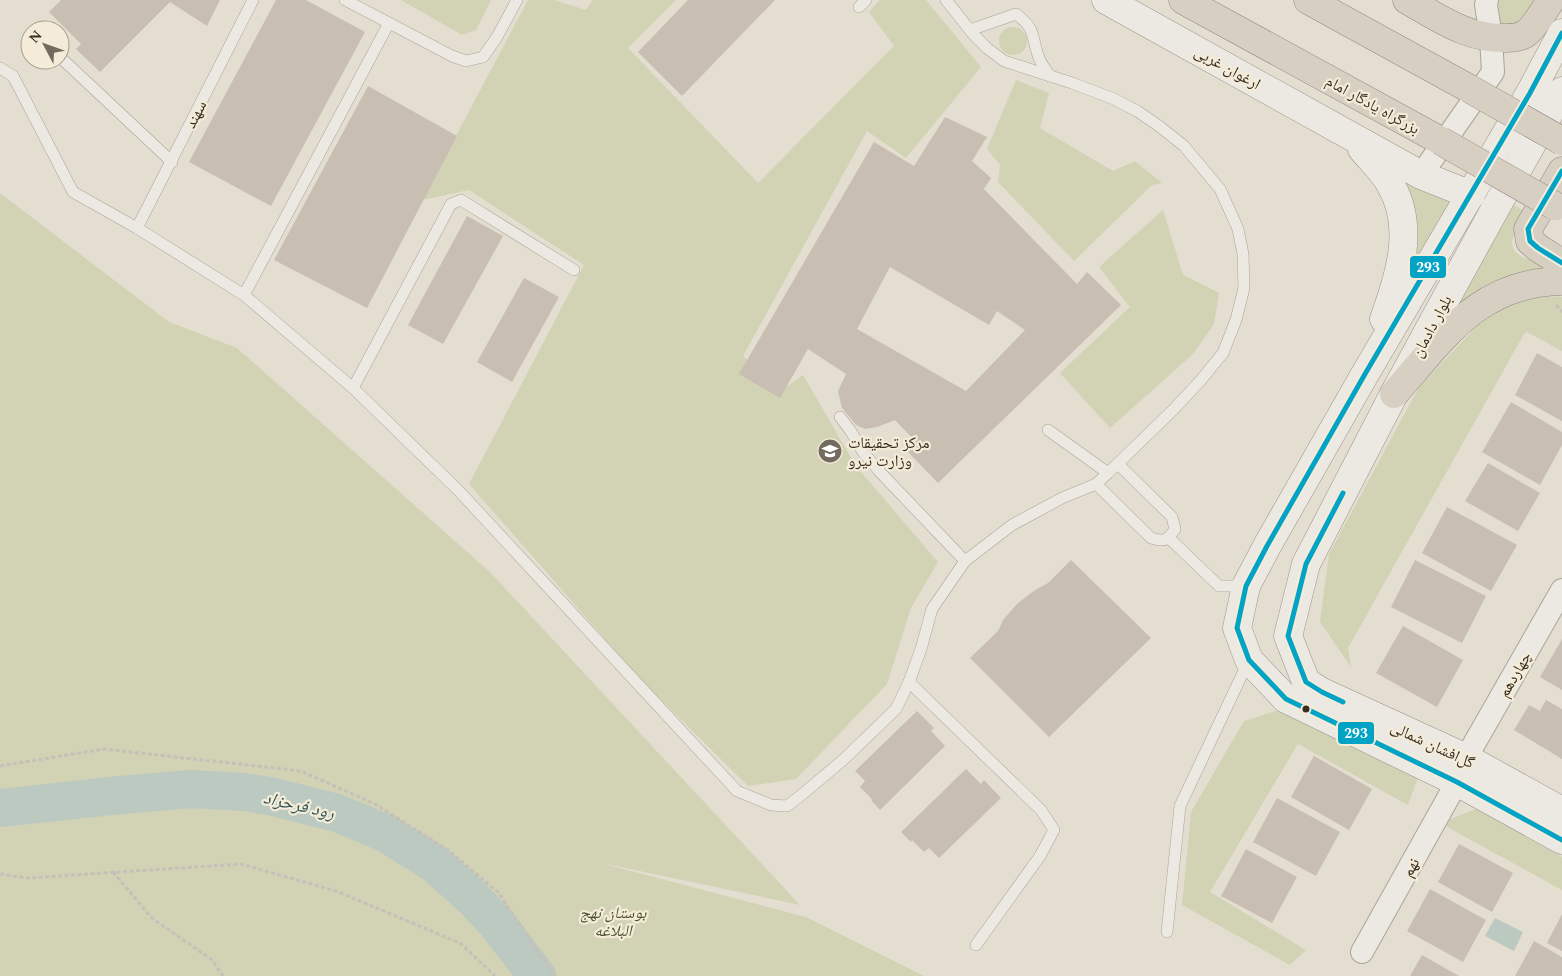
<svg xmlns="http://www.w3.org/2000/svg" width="1562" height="976" font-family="Spectral,'Noto Naskh Arabic',serif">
<rect width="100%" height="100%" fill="#e4ded1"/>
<!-- green -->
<g fill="#d2d2b4">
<path d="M401,0H491L476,30L462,35Z"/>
<path d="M528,0H554L586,10L593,0H676L628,48L758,183L894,46L869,12L880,0H926L981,67L906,158L867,131L743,356L782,390L803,375L856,466L938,562L911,608L887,684L796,779L748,786L641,680L469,484L584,265L469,190L422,200Z"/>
<path d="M1494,0H1539L1518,27L1497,24Z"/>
<circle cx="1013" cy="41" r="14"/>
<path d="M1016,80L1049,93L1040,128L1113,171L1135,161L1162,183L1152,185L1074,261L998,182L1000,165L987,149Z"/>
<path d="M1392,178L1410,181L1454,200L1397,302Z"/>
<path d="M0,193L169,322L237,348L491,573L800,905L597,862L806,917L924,976H0Z"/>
<path d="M1511,203L1526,212C1502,251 1509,252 1548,268L1443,327Z"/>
<path d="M1163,210L1183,275L1219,293L1214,324L1193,354L1110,428L1060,373L1130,307L1099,267Z"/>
<path d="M1533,295L1562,297V351L1527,332L1524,334L1348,648L1351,667L1320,622L1329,554L1419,387L1488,314Z"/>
<path d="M1282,709L1419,775L1408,805L1298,744L1210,892L1306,950L1290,965L1182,905L1191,812L1244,721Z"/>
<path d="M1476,809L1562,857V890L1440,823Z"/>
</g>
<!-- water -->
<path fill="#bbc9c1" d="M1495,918L1523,932L1514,951L1485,936Z"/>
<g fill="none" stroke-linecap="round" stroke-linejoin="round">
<!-- river -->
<path stroke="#bbc9c1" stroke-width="38" d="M0,808L120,795L191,789L244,792L270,796L337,813L385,833L435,864L474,899L497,924L537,976"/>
</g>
<!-- building -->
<g fill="#c8beb2" fill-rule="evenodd">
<path d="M61,0H220L207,26L170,2L100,72L76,49L81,44L49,12Z"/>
<path d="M276,0H306L365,32L271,206L189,162Z"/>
<path d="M688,0H775L682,96L638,52Z"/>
<path d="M368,86L457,136L367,308L274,260Z"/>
<path d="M945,117L987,137L972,161L991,178L984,189L1077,284L1087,272L1121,305L938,483L907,451L916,442L895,420L877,427L865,429L856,425L842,408L840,400L838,391L846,374L808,349L780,398L739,374L874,142L914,166ZM890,267L989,325L997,311L1025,330L966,391L857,329Z"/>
<path d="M467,216L503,236L443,344L408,325Z"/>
<path d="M524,278L559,297L512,382L477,362Z"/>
<path d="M1537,353L1562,367V421L1515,395Z"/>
<path d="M1511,402L1562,432V445L1540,485L1482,452Z"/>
<path d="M1488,463L1540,493L1518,531L1465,501Z"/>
<path d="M1447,507L1517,545L1491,591L1422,553Z"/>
<path d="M1071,560L1151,638L1049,737L970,658L998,631L1003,620L1017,604L1035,590L1048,583Z"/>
<path d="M1415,560L1486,596L1462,643L1391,607Z"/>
<path d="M1403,626L1463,660L1437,707L1376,673Z"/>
<path d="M1562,639V690L1540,677Z"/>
<path d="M1546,700L1562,709V759L1514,730L1529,705L1540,711Z"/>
<path d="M917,711L934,728L931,731L945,746L880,810L871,800L872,799L860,787L865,781L855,771Z"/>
<path d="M1314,756L1372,789L1349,830L1291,797Z"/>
<path d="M966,769L981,784L984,780L1001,798L939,858L929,848L924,852L912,840L911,842L901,832Z"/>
<path d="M1277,798L1340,832L1316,876L1253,842Z"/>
<path d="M1459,844L1513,873L1492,912L1438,882Z"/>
<path d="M1246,849L1297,877L1272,923L1221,896Z"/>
<path d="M1430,889L1486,920L1463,962L1407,931Z"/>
<path d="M1562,914V951L1547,943Z"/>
<path d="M1534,941L1562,957V976H1515Z"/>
<path d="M1422,955L1459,976H1410Z"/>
</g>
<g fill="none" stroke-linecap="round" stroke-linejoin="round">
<defs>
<g id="lane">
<path d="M345,0L452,56L466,61L483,57L497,37L517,0"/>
<path d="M859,7L866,0"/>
<path d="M970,30L1016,14C1036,29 1031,35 1038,55C1040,63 1046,70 1050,76"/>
<path d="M60,54L63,45"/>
<path d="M60,57L172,162"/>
<path d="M0,68L13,76L73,192L137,228L244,295L353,388L459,491L737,791L771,805L787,806L799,797L843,760L896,709L909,682L921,649L932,609L965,561L1012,525L1062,498L1096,484L1108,473L1173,410L1201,380L1223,353L1236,320L1244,288L1243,254L1238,229L1220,189L1184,146L1159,126L1137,111L1114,99L1072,83L1004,61L987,48L973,34L946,0"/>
<path d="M137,228L253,0"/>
<path d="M244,295L389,23"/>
<path d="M353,388L451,204L461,200L574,270"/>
<path d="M840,417L850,430L863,452L879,471L965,561"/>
<path d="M1048,430L1108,473"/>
<path d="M1096,484L1151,538C1164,542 1167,541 1175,529L1172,517L1118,464"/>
<path d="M1169,538L1219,586H1246"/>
<path d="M909,682L1041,810L1054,830L1040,856L976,945"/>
<path d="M1167,932L1180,806L1249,660"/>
</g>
<g id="street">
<path d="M1421,175L1493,72L1491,37L1486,5L1487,0"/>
<path d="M1362,952L1457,782L1466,758L1562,590"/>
</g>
<g id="secondary">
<path d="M1106,0L1421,175L1471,195"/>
<path d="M1562,33L1530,93L1365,374L1267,546L1246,586L1237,628L1249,660L1286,699L1457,782L1562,840"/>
<path d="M1562,91L1495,209L1444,302L1394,394L1306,564L1288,636L1306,682L1322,692L1466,758L1562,811"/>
<path d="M1362,149C1371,160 1382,170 1389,182C1416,225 1400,275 1384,319"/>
</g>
<g id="highway">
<path d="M1183,0L1441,141"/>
<path d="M1308,0L1470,89"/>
<path d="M1407,0C1439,18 1467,39 1507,38C1513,38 1520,37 1525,34C1532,30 1546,8 1551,0"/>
<path d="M1562,171L1528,229L1530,241L1538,248L1562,263"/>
<path d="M1394,394C1444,338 1478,282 1562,281"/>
</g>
</defs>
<!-- lane casing -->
<use href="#lane" stroke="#aaa499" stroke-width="12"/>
<!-- street casing -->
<use href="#street" stroke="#aaa499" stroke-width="24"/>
<!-- secondary casing -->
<use href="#secondary" stroke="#99938a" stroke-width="29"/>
<!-- highway casing -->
<use href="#highway" stroke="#8f8980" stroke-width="29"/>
<!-- path -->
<g stroke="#c5c0b8" stroke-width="3" stroke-dasharray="4 2.5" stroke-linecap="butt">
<path d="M1556,305L1562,312"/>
<path d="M0,766L104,749L301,771L375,804L448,850L498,892L554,976"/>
<path d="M113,872L152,918L212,960L223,976"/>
<path d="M0,874L27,878L241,864L336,891L460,943L495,976"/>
</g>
<!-- lane -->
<use href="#lane" stroke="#ece9e2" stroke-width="11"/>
<!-- street -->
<use href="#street" stroke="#ece9e2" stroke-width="22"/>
<!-- secondary -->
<use href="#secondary" stroke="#ece9e2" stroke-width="28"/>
<!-- highway -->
<use href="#highway" stroke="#d7cfc2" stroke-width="28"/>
<defs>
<g id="highway-bridge">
<path d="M1470,89L1562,141"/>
<path d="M1441,141L1555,206"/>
</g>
</defs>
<!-- highway-bridge casing -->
<use href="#highway-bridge" stroke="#8f8980" stroke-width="29" stroke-linecap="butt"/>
<!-- highway-bridge -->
<use href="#highway-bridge" stroke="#d7cfc2" stroke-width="28"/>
<defs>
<g id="bus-1">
<path d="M1562,33L1530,93L1365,374L1267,546L1246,586L1237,628L1249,660L1286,699L1457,782L1562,840"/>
<path d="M1562,171L1528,229L1530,241L1538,248L1562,263"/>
<path d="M1343,493L1306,564L1288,636L1306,682L1322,692L1343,702"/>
</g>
</defs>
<!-- bus-1 casing -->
<use href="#bus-1" stroke="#f4ecd8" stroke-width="9"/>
<!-- bus-1 -->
<use href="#bus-1" stroke="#03a3c5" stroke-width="5"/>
</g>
<!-- icons -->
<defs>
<symbol id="university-disc" viewBox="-11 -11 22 22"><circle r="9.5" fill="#746b5f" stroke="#f4ecd8"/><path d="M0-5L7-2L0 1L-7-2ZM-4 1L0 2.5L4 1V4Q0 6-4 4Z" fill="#fff"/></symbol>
</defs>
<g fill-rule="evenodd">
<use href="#university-disc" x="816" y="437" width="28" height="28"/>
</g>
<!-- markers -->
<circle fill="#382d21" stroke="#f4ecd8" stroke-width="2" cx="1306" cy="709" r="4.5"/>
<g text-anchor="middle" stroke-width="4.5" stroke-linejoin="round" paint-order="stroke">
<!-- street labels -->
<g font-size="16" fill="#382d21" stroke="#f4ecd8">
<text transform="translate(1228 67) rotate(29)" y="6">ارغوان غربی</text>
<text transform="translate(1373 104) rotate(29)" y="6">بزرگراه یادگار امام</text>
<text transform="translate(195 114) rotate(-63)" y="6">سهند</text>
<text transform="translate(1431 326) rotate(-62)" y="6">بلوار دادمان</text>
<text transform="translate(1514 674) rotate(-60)" y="6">چهاردهم</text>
<text transform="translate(1433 744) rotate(25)" y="6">گل‌افشان شمالی</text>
<text transform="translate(1410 867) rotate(-61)" y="6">نهم</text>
</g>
<!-- poi labels -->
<g font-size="16" fill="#382d21" stroke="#f4ecd8" text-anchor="start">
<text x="848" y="448">مرکز تحقیقات<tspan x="848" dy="18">وزارت نیرو</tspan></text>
</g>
<!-- park labels -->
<g font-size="16" font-style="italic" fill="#485329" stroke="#f4ecd8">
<text x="613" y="918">بوستان نهج<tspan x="613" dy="18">البلاغه</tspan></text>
</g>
<!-- water labels -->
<g font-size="18" font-style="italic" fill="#325755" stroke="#f4ecd8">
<text transform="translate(299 805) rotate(13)" y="6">رود فرحزاد</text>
</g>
</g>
<g stroke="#f4ecd8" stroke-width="2">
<rect x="1409" y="255" width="38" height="24" rx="5" fill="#03a3c5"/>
<rect x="1337" y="721" width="38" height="24" rx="5" fill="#03a3c5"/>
</g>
<g font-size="14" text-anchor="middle" font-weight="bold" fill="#fff">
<text x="1428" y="272">293</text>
<text x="1356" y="738">293</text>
</g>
<!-- north arrow -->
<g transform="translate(45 45) rotate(311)"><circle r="24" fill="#f4ecd8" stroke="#a9a08f"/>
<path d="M0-4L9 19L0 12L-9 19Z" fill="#746b5f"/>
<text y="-8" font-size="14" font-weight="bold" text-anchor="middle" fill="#382d21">N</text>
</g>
</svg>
